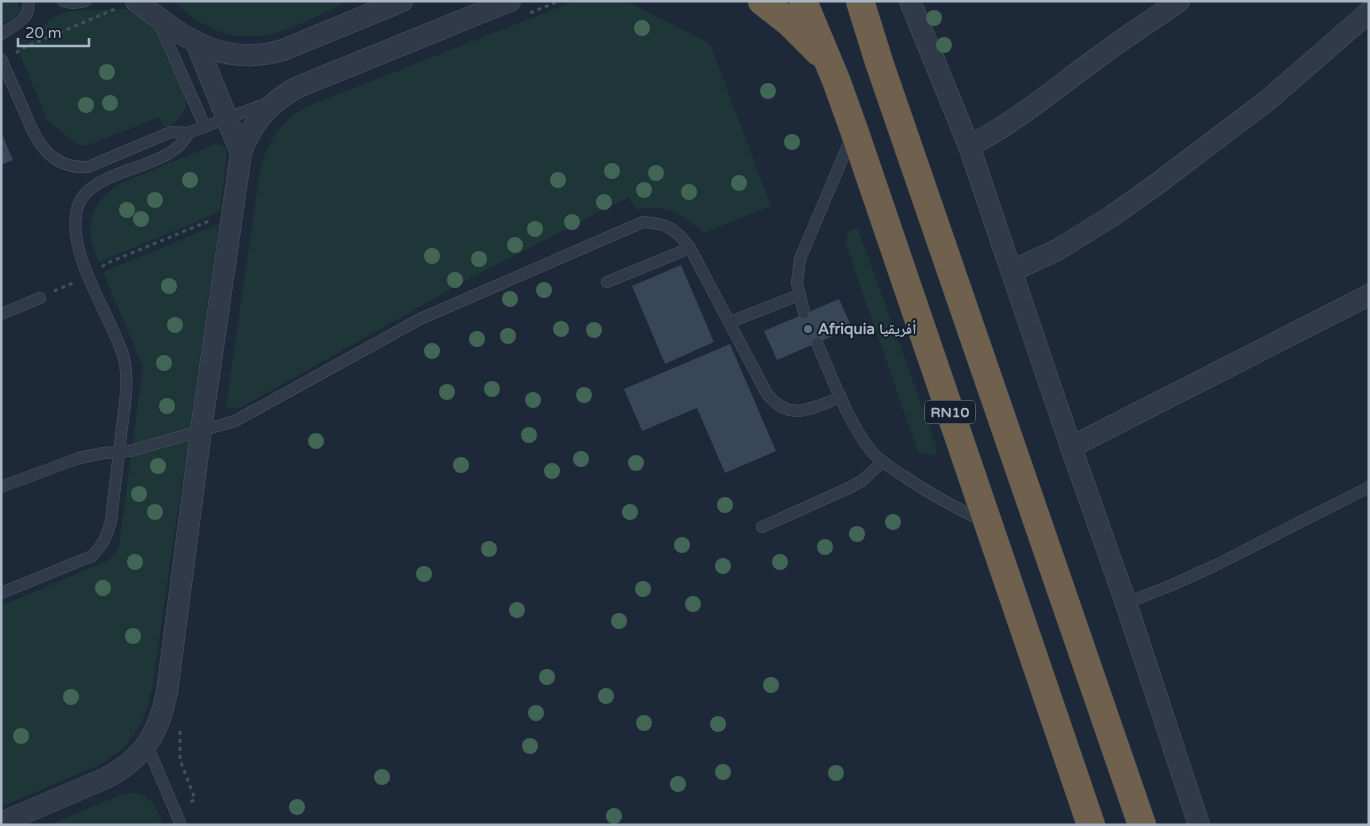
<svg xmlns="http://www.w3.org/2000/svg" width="1370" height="826" font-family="'Varela Round','Noto Naskh Arabic',sans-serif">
<rect width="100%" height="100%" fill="#1d2838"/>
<!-- green -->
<g fill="#1f3639">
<path d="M1,1H17L21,11L13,18L1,24Z"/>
<path d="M173,1H348C302,23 257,53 207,26C195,20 184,10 173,1Z"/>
<path d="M575,1H626L710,44L771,206L704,233C682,214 666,203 636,210L629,197L474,276L242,407L231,408L226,406L260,171C267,141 281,121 308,106Z"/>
<path d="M129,9L155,30L185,95C189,112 179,122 164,128L159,117L91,144L82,146L77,144L47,120L16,45L54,17L68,11Z"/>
<path d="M216,144L225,147L227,153L220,212L99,262C82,227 90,201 123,182Z"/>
<path d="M219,224L152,689C142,727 135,744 99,765L1,807V606L109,560L119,547L143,367L103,272Z"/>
<path d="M854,228L858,229L936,445L937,452L932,456L918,452L845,242L849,231Z"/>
<path d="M135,793C153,798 156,808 163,825H49L123,794Z"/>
</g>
<!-- building -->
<g fill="#384659">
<path d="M1,132L13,160L1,165Z"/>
<path d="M681,265L714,342L665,364L632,286Z"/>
<path d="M839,299L852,328L777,360L764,331Z"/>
<path d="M730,344L776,451L725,473L697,408L642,431L624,389Z"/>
</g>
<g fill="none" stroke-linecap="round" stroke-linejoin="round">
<defs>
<g id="lane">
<path d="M63,1L73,3L86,1"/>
<path d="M159,23L205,127"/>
<path d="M1,34C14,25 32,19 28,1"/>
<path d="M1,59C8,75 15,90 22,106C35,138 47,169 88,167L171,132L188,133L268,103"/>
<path d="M607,282L690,248"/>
<path d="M804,313L797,283L800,259L852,136"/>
<path d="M1,314L40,298"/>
<path d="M730,322L799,295"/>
<path d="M817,343C833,379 847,421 872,452C881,462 891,468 902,475C928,493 956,508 985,522"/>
<path d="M1,487L79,458L104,453L130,451L235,421L420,319L643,222C668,224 675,228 690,248L767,394C790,423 812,408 841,397"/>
<path d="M762,527L851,487L863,480L882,462"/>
<path d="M1,593L92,556C103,545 107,536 111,521C114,492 118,464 121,435C124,408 131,378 122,352C108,311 64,249 78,206C91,166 173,171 188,133"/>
<path d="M1126,603L1172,585L1214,566L1369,487"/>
<path d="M147,745L181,825"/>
</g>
<g id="street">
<path d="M136,1C183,37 221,68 283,50L402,1"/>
<path d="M910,1L969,146L1071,447L1126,603L1199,825"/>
<path d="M196,42L241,153"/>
<path d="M969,146C1018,121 1059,85 1104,53C1128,35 1154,19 1179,1"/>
<path d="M1012,271L1057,250L1112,216L1157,184L1268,100L1369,12"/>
<path d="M1071,447L1369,295"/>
<path d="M1,823L106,778C144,758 159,733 167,692L201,430L241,153C252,122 270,102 298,87L510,1"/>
</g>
<g id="highway">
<path d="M762,1L790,23L819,52"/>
<path d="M803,1L836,80L854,130L1091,825"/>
<path d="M860,1L879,62L1142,825"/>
</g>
</defs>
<!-- lane casing -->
<use href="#lane" stroke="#4b5563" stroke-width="12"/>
<!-- street casing -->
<use href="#street" stroke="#4b5563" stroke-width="22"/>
<!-- highway casing -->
<use href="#highway" stroke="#38424f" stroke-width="29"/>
<!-- path -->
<g stroke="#3c5356" stroke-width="3" stroke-dasharray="4 4" stroke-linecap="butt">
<path d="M530,13L559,1"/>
<path d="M16,53L21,49L115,9"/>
<path d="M102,267L105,264L209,221"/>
<path d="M54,291L73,283"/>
<path d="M180,731V760L195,799L189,803"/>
</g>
<!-- lane -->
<use href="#lane" stroke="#303a48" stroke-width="11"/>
<!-- street -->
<use href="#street" stroke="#303a48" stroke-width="21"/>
<!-- highway -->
<use href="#highway" stroke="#6f614d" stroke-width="28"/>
</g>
<!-- trees -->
<g fill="#426655">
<circle cx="934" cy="18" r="8"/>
<circle cx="642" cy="28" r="8"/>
<circle cx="944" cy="45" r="8"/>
<circle cx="107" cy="72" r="8"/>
<circle cx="768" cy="91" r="8"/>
<circle cx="110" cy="103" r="8"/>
<circle cx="86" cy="105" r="8"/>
<circle cx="792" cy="142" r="8"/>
<circle cx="612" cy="171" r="8"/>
<circle cx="656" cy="173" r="8"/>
<circle cx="190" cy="180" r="8"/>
<circle cx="558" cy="180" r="8"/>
<circle cx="739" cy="183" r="8"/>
<circle cx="644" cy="190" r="8"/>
<circle cx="689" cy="192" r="8"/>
<circle cx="155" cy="200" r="8"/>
<circle cx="604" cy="202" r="8"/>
<circle cx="127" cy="210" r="8"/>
<circle cx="141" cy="219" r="8"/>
<circle cx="572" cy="222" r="8"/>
<circle cx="535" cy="229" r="8"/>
<circle cx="515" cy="245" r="8"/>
<circle cx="432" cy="256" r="8"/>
<circle cx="479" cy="259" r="8"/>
<circle cx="455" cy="280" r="8"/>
<circle cx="169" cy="286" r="8"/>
<circle cx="544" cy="290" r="8"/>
<circle cx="510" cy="299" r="8"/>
<circle cx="175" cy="325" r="8"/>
<circle cx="561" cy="329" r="8"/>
<circle cx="594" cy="330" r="8"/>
<circle cx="508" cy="336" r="8"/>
<circle cx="477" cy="339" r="8"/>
<circle cx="432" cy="351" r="8"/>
<circle cx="164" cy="363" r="8"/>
<circle cx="492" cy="389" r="8"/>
<circle cx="447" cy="392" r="8"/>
<circle cx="584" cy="395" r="8"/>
<circle cx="533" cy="400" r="8"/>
<circle cx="167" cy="406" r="8"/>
<circle cx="529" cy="435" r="8"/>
<circle cx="316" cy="441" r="8"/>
<circle cx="581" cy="459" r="8"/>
<circle cx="636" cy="463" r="8"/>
<circle cx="461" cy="465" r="8"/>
<circle cx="158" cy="466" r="8"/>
<circle cx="552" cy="471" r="8"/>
<circle cx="139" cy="494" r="8"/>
<circle cx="725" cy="505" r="8"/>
<circle cx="155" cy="512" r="8"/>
<circle cx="630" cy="512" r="8"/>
<circle cx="893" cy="522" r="8"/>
<circle cx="857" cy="534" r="8"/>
<circle cx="682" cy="545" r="8"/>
<circle cx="825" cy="547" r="8"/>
<circle cx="489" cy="549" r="8"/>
<circle cx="135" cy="562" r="8"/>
<circle cx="780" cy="562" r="8"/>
<circle cx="723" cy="566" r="8"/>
<circle cx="424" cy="574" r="8"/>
<circle cx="103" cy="588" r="8"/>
<circle cx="643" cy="589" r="8"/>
<circle cx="693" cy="604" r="8"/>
<circle cx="517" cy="610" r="8"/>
<circle cx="619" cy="621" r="8"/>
<circle cx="133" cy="636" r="8"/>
<circle cx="547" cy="677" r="8"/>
<circle cx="771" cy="685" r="8"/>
<circle cx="606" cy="696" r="8"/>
<circle cx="71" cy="697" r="8"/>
<circle cx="536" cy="713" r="8"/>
<circle cx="644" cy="723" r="8"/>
<circle cx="718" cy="724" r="8"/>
<circle cx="21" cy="736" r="8"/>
<circle cx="530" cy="746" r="8"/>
<circle cx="723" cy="772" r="8"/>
<circle cx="836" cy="773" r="8"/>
<circle cx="382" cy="777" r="8"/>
<circle cx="678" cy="784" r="8"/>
<circle cx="297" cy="807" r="8"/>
<circle cx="614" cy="816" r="8"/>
</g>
<!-- markers -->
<circle fill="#5c6f8a" stroke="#161f2c" stroke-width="2" cx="808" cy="329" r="5"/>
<g text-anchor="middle" stroke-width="4" stroke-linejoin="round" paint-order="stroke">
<!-- shield labels -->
<rect fill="#161f2c" stroke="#7e8898" stroke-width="1" x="925" y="400.5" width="50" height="23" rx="4"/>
<g font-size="14" font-weight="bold" fill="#aab5c6">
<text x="950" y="417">RN10</text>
</g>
<!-- poi labels -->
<g font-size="15" font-weight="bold" fill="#aab5c6" stroke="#161f2c" text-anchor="start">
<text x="818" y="334">Afriquia أفريقيا</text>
</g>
</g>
<!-- border -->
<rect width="1370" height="826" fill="none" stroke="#aab5c6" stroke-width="5"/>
<!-- scale -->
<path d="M18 38v8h71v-8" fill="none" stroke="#aab5c6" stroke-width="2.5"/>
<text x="25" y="38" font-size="15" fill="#aab5c6" stroke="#161f2c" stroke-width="4" paint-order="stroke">20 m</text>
</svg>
